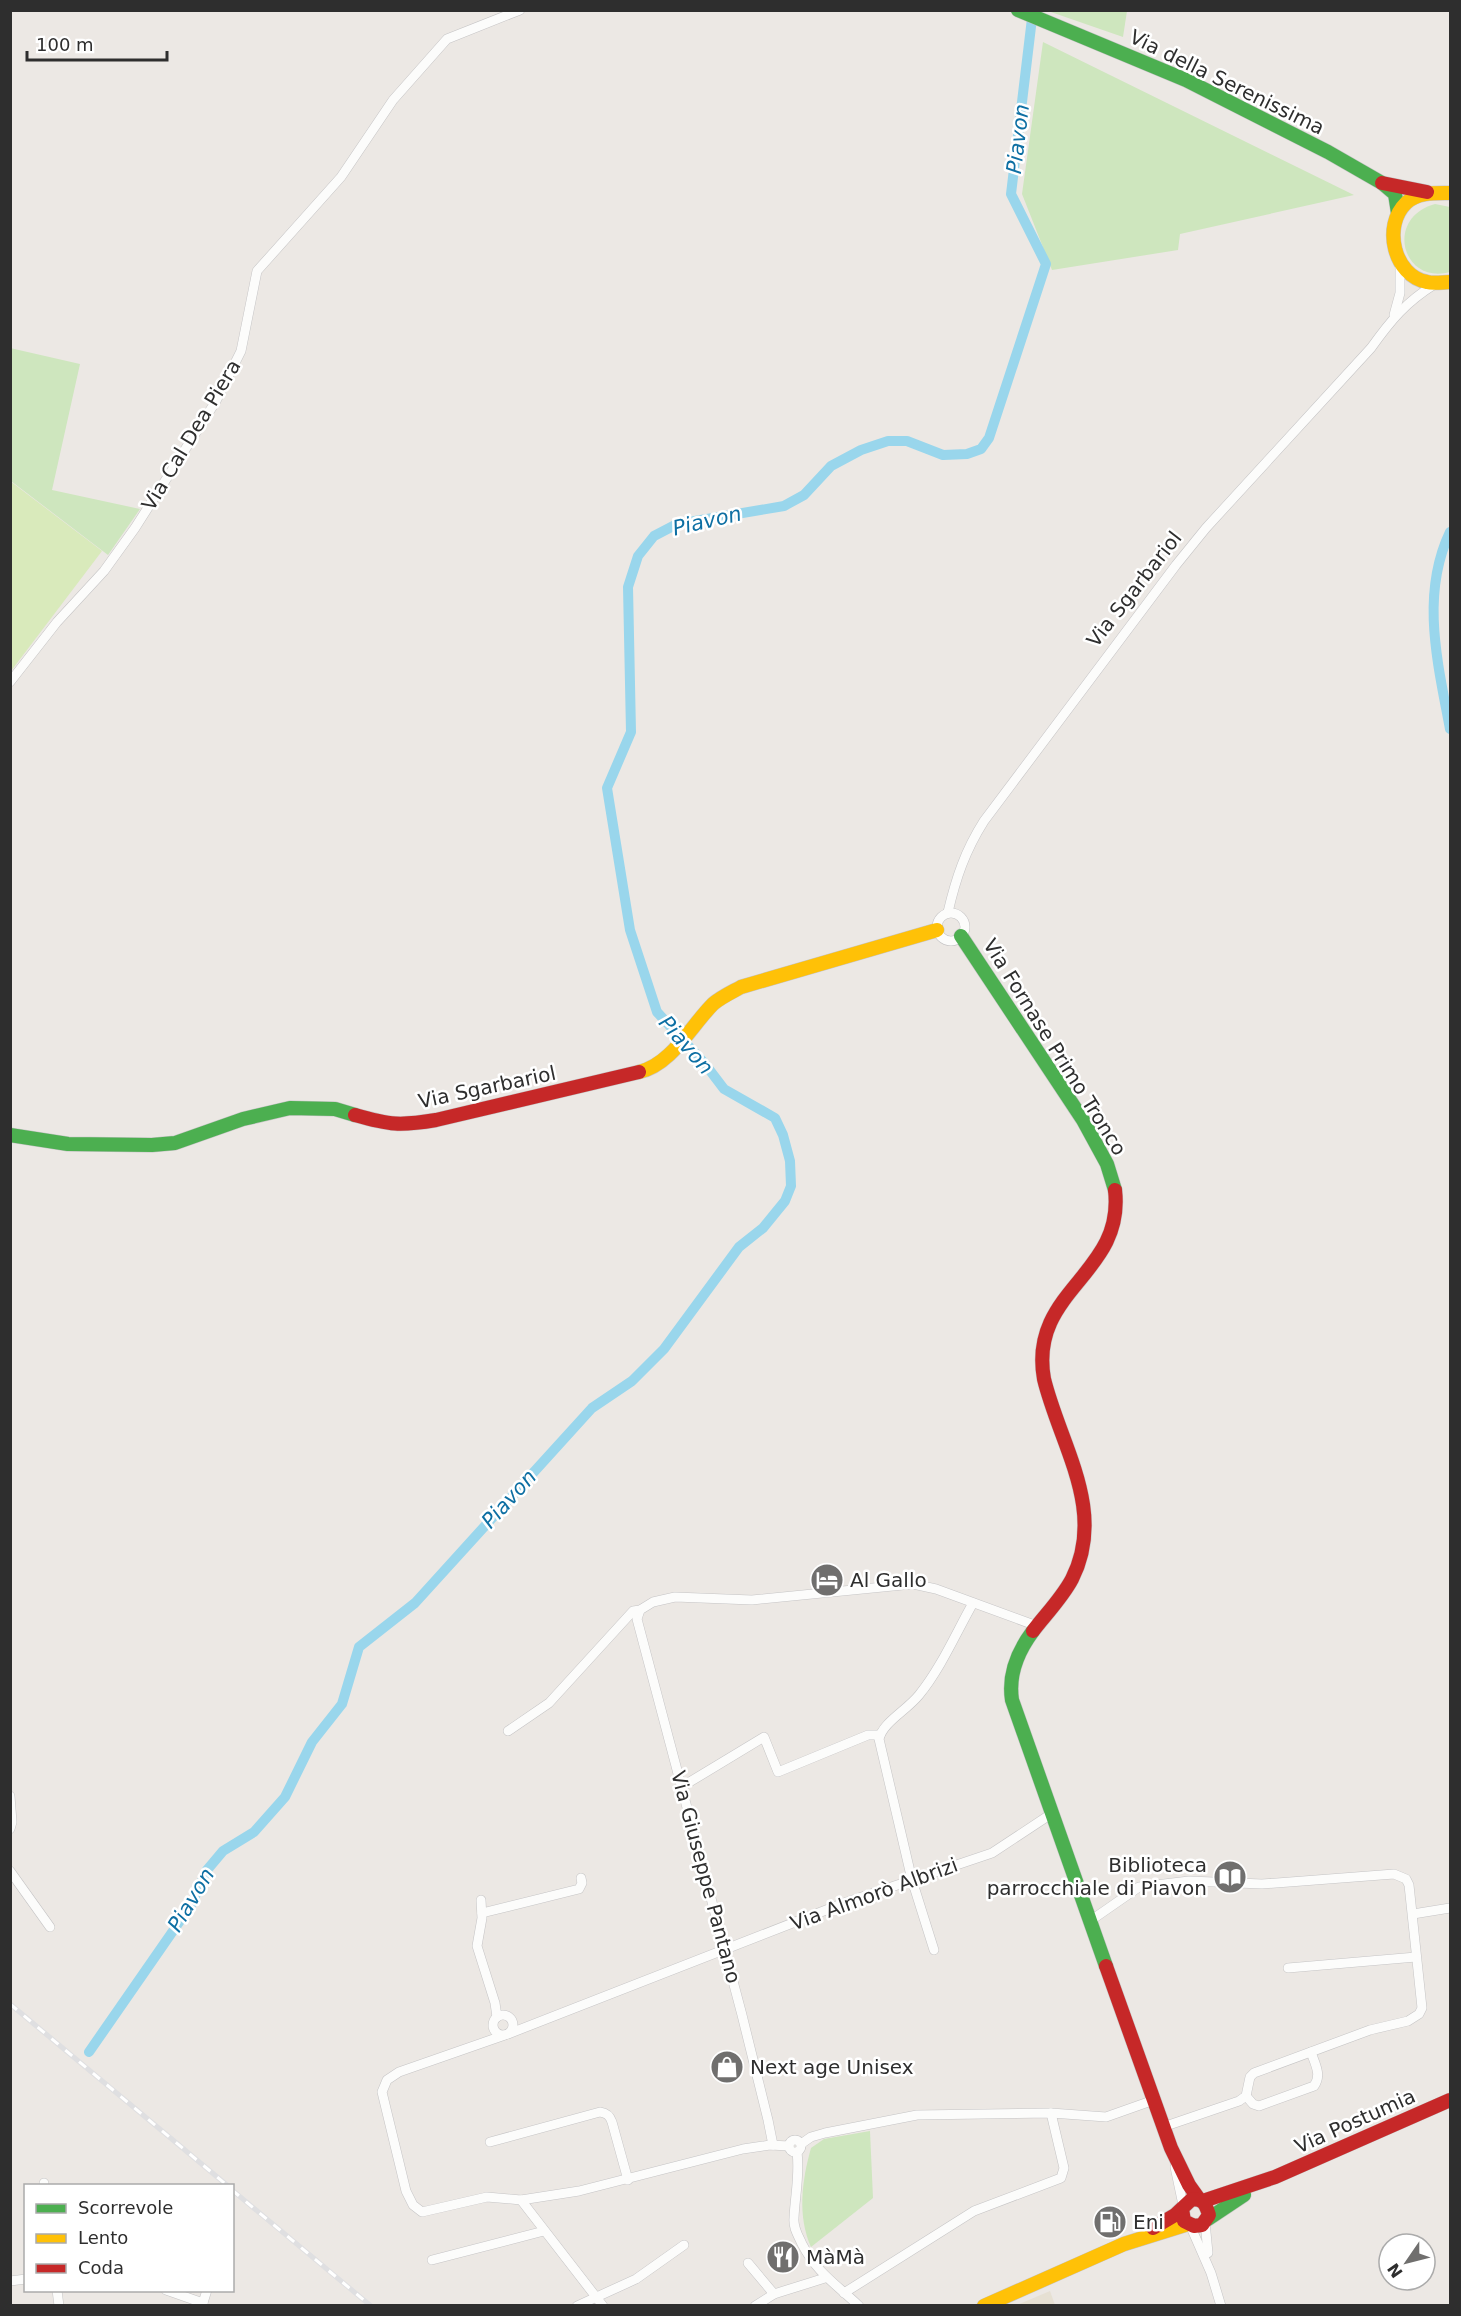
<svg xmlns="http://www.w3.org/2000/svg" width="1461" height="2316" font-family="'DejaVu Sans',sans-serif">
<rect width="100%" height="100%" fill="#ece8e4"/>
<!-- education -->
<path fill="#e6e0d3" d="M1050,2291L1055,2305H1017Z"/>
<!-- green -->
<g fill="#cee6be">
<path d="M1048,11H1127L1123,37Z"/>
<path d="M1043,42L1354,195L1180,234L1178,250L1052,270L1022,194Z"/>
<path d="M1435,204L1450,207V272C1402,285 1384,218 1435,204Z"/>
<path d="M10,348L80,364L52,490L140,509L108,555L11,481Z"/>
<path d="M870,2131L873,2198L811,2247C797,2216 802,2180 811,2148L824,2139Z"/>
</g>
<!-- pitch -->
<path fill="#d9eabb" d="M10,481L102,551L11,671H10Z"/>
<g fill="none" stroke-linecap="round" stroke-linejoin="round">
<!-- canal -->
<g stroke="#99d6ec" stroke-width="10">
<path d="M1450,532C1420,595 1438,664 1450,729"/>
<path d="M89,2052L191,1905L207,1870L223,1851L254,1832L285,1797L312,1742L342,1704L359,1647L415,1603L592,1408L632,1381L664,1349L739,1247L763,1228L785,1201L791,1186L790,1161L783,1135L775,1118L724,1089L705,1064L657,1012L630,930L607,788L631,732L628,587L638,556L654,536L677,524L784,506L804,495L831,466L861,450L888,441H907L943,455L967,454L981,449L989,438L1046,264L1011,194L1033,10"/>
</g>
<defs>
<g id="street">
<path d="M1394,315L1400,293V264"/>
<path d="M10,682L57,622L104,571L135,528L216,401L241,351L257,271L341,177L393,100L447,39L520,10"/>
<path d="M948,912C956,878 965,851 984,821L1176,565L1206,528L1371,348C1391,320 1406,302 1435,284"/>
<circle cx="951" cy="927" r="14"/>
<path d="M640,1610L637,1619L742,2015L768,2120L773,2145"/>
<path d="M508,1731L549,1703L633,1611L640,1610L653,1602L675,1597L752,1600L913,1584L936,1589L1037,1626"/>
<path d="M683,1786L764,1737L778,1772L868,1735H880"/>
<path d="M10,1796L12,1822L10,1829"/>
<path d="M10,1871L50,1927"/>
<path d="M481,1900L482,1918L477,1946L495,2003L497,2017"/>
<path d="M482,1913L579,1889L582,1883L581,1878"/>
<path d="M1413,1914L1450,1908"/>
<path d="M1090,1921L1139,1887L1189,1881L1262,1884L1394,1874L1406,1879L1409,1885L1422,2008L1419,2014L1408,2021L1370,2030L1254,2073L1250,2077L1246,2096L1239,2101L1163,2127"/>
<path d="M934,1950L912,1880L879,1739C883,1722 906,1711 919,1695C941,1668 956,1633 973,1603"/>
<path d="M1288,1968L1416,1957"/>
<circle cx="503" cy="2025" r="10"/>
<path d="M508,2034L844,1903L992,1853L1051,1814"/>
<path d="M505,2035L399,2072L387,2080L382,2092L406,2191L413,2205L422,2212L487,2197L521,2200L579,2191L743,2149L770,2145L789,2146"/>
<path d="M1246,2096L1253,2104L1259,2106L1314,2086C1322,2075 1315,2064 1311,2052"/>
<circle cx="795" cy="2146" r="6"/>
<path d="M490,2142L600,2112C607,2113 610,2116 612,2122L628,2180"/>
<path d="M801,2144L811,2137L825,2133L917,2115L1051,2113L1106,2117L1154,2100"/>
<path d="M797,2152C800,2175 795,2195 794,2218C793,2228 798,2235 802,2244C817,2273 836,2284 859,2306"/>
<path d="M1175,2167L1183,2205"/>
<path d="M44,2183V2186"/>
<path d="M521,2200L603,2306"/>
<path d="M1205,2222L1208,2253"/>
<path d="M1190,2225L1211,2273L1221,2306"/>
<path d="M432,2260L544,2231"/>
<path d="M748,2263L774,2294"/>
<path d="M10,2281L26,2279"/>
<path d="M57,2290L59,2306"/>
<path d="M166,2290L203,2303"/>
<path d="M844,2293L974,2211L1061,2178L1064,2168L1051,2113"/>
<path d="M202,2306L207,2290"/>
<path d="M577,2306L636,2279L684,2245"/>
<path d="M755,2306L774,2294L825,2278"/>
</g>
<g id="fast">
<path d="M1018,10L1186,80L1328,152L1382,183L1395,194L1398,213"/>
<path d="M961,936L1083,1120L1107,1164L1115,1190"/>
<path d="M10,1135L68,1144L152,1145L175,1143L243,1119L290,1108L335,1109L355,1115"/>
<path d="M1033,1631C1018,1651 1008,1674 1012,1700L1106,1966"/>
<path d="M1208,2219L1244,2195"/>
</g>
<g id="slow">
<path d="M1450,193C1435,193 1418,192 1406,203C1382,226 1394,276 1427,282C1434,284 1443,282 1450,282"/>
<path d="M639,1072C671,1065 691,1026 713,1004C721,997 732,992 741,987L937,930"/>
<path d="M984,2306L1124,2244L1188,2224"/>
</g>
<g id="jam">
<path d="M1382,183L1427,192"/>
<path d="M355,1115C390,1125 400,1126 436,1120L639,1072"/>
<path d="M1033,1631C1046,1614 1062,1598 1072,1579C1107,1510 1060,1445 1044,1379C1028,1290 1125,1275 1115,1190"/>
<path d="M1106,1966L1171,2148L1189,2185L1199,2199"/>
<path d="M1203,2201L1275,2177L1450,2100"/>
<path d="M1153,2228L1175,2215L1192,2199C1204,2199 1206,2205 1209,2215L1202,2225L1194,2226L1184,2221L1182,2209"/>
</g>
</defs>
<!-- street casing -->
<use href="#street" stroke="#c5c4c5" stroke-width="10"/>
<!-- fast casing -->
<use href="#fast" stroke="#c5c4c5" stroke-width="15"/>
<!-- slow casing -->
<use href="#slow" stroke="#c5c4c5" stroke-width="15"/>
<!-- jam casing -->
<use href="#jam" stroke="#c5c4c5" stroke-width="15"/>
<!-- street -->
<use href="#street" stroke="#fcfcfb" stroke-width="9"/>
<!-- fast -->
<use href="#fast" stroke="#4caf50" stroke-width="14"/>
<!-- slow -->
<use href="#slow" stroke="#ffc107" stroke-width="14"/>
<!-- jam -->
<use href="#jam" stroke="#c62828" stroke-width="14"/>
<defs>
<g id="rail">
<path d="M10,2004L228,2186"/>
<path d="M232,2190L371,2306"/>
</g>
</defs>
<!-- rail casing -->
<use href="#rail" stroke="#dfdfe1" stroke-width="5"/>
<!-- rail -->
<use href="#rail" stroke="#fff" stroke-width="3" stroke-dasharray="9" stroke-linecap="butt"/>
</g>
<!-- icons -->
<defs>
<symbol id="hotel-disc" viewBox="-11 -11 22 22"><circle r="9.5" fill="#706f6e" stroke="#fff"/><path d="M-6-4.5h1.5V1H6V5H4.5V3h-9V5H-6ZM-4 0a1.8 1.8 0 1 1 3.6 0ZM.5 0V-2.5h3Q6-2.5 6 0Z" fill="#fff"/></symbol>
<symbol id="library-disc" viewBox="-11 -11 22 22"><circle r="9.5" fill="#706f6e" stroke="#fff"/><path d="M-6-4Q-3-5.5-.7-3.5V5Q-3 3-6 4ZM6-4Q3-5.5 .7-3.5V5Q3 3 6 4Z" fill="#fff"/></symbol>
<symbol id="shop-disc" viewBox="-11 -11 22 22"><circle r="9.5" fill="#706f6e" stroke="#fff"/><path d="M-5-2.5h2.3a2.7 3.5 0 0 1 5.4 0H5L5.5 6h-11ZM-1.5-2.5h3a1.5 2.3 0 0 0-3 0Z" fill="#fff"/></symbol>
<symbol id="fuel-disc" viewBox="-11 -11 22 22"><circle r="9.5" fill="#706f6e" stroke="#fff"/><path d="M-5.5-6h7V0h2V4h1.3V-2.5L3-4.5l.8-.8L6-3V5H2.5V1h-1V6h-7ZM-4.2-4.7v3.2H.2V-4.7Z" fill="#fff"/></symbol>
<symbol id="restaurant-disc" viewBox="-11 -11 22 22"><circle r="9.5" fill="#706f6e" stroke="#fff"/><path d="M-5-6h1v4h1v-4h1v4h1v-4h1v5L-1.5 .5V6h-2V.5L-5-1ZM5-6V6H3V1.5H1.5Q1.5-4 5-6Z" fill="#fff"/></symbol>
</defs>
<g fill-rule="evenodd">
<use href="#hotel-disc" x="808" y="1561" width="38" height="38"/>
<use href="#library-disc" x="1211" y="1858" width="38" height="38"/>
<use href="#shop-disc" x="708" y="2048" width="38" height="38"/>
<use href="#fuel-disc" x="1091" y="2203" width="38" height="38"/>
<use href="#restaurant-disc" x="764" y="2238" width="38" height="38"/>
</g>
<g text-anchor="middle" stroke-width="5" stroke-linejoin="round" paint-order="stroke">
<!-- street labels -->
<g font-size="20" fill="#2e2e2e" stroke="#fff">
<text transform="translate(1227 82) rotate(26)" y="7">Via della Serenissima</text>
<text transform="translate(191 435) rotate(-59)" y="7">Via Cal Dea Piera</text>
<text transform="translate(1134 589) rotate(-52)" y="7">Via Sgarbariol</text>
<text transform="translate(1055 1047) rotate(58)" y="7">Via Fornase Primo Tronco</text>
<text transform="translate(487 1087) rotate(-12)" y="7">Via Sgarbariol</text>
<text transform="translate(706 1877) rotate(75)" y="7">Via Giuseppe Pantano</text>
<text transform="translate(874 1894) rotate(-20)" y="7">Via Almorò Albrizi</text>
<text transform="translate(1355 2121) rotate(-24)" y="7">Via Postumia</text>
</g>
<!-- poi labels -->
<g font-size="20" fill="#2e2e2e" stroke="#fff" text-anchor="start">
<text x="850" y="1587">Al Gallo</text>
<text x="1207" y="1872" text-anchor="end">Biblioteca<tspan x="1207" dy="23">parrocchiale di Piavon</tspan></text>
<text x="750" y="2074">Next age Unisex</text>
<text x="1133" y="2229">Eni</text>
<text x="806" y="2264">MàMà</text>
</g>
<!-- water labels -->
<g font-size="21" font-style="italic" fill="#0d6fa3" stroke="#fff">
<text transform="translate(1018 139) rotate(-83)" y="7">Piavon</text>
<text transform="translate(707 521) rotate(-13)" y="7">Piavon</text>
<text transform="translate(686 1045) rotate(49)" y="7">Piavon</text>
<text transform="translate(509 1499) rotate(-48)" y="7">Piavon</text>
<text transform="translate(191 1900) rotate(-59)" y="7">Piavon</text>
</g>
</g>
<!-- border -->
<rect width="1461" height="2316" fill="none" stroke="#2e2e2e" stroke-width="24"/>
<!-- legend -->
<rect x="24" y="2184" width="210" height="108" fill="#ffffff" stroke="#ababab" stroke-width="1.5"/>
<rect x="36" y="2204" width="30" height="9" fill="#4caf50" stroke="#ababab" stroke-width="1.5"/>
<text x="78" y="2214" font-size="18" fill="#2e2e2e">Scorrevole</text>
<rect x="36" y="2234" width="30" height="9" fill="#ffc107" stroke="#ababab" stroke-width="1.5"/>
<text x="78" y="2244" font-size="18" fill="#2e2e2e">Lento</text>
<rect x="36" y="2264" width="30" height="9" fill="#c62828" stroke="#ababab" stroke-width="1.5"/>
<text x="78" y="2274" font-size="18" fill="#2e2e2e">Coda</text>
<!-- north arrow -->
<g transform="translate(1407 2262) rotate(235)"><circle r="28" fill="#ffffff" stroke="#ababab" stroke-width="1.5"/>
<path d="M0-4.5L10 22L0 15L-10 22Z" fill="#706f6e"/>
<text y="-9" font-size="16" font-weight="bold" text-anchor="middle" fill="#2e2e2e">N</text>
</g>
<!-- scale -->
<path d="M27 51v9h140v-9" fill="none" stroke="#2e2e2e" stroke-width="3"/>
<text x="36" y="51" font-size="18" fill="#2e2e2e" stroke="#ffffff" stroke-width="4.5" paint-order="stroke">100 m</text>
</svg>
